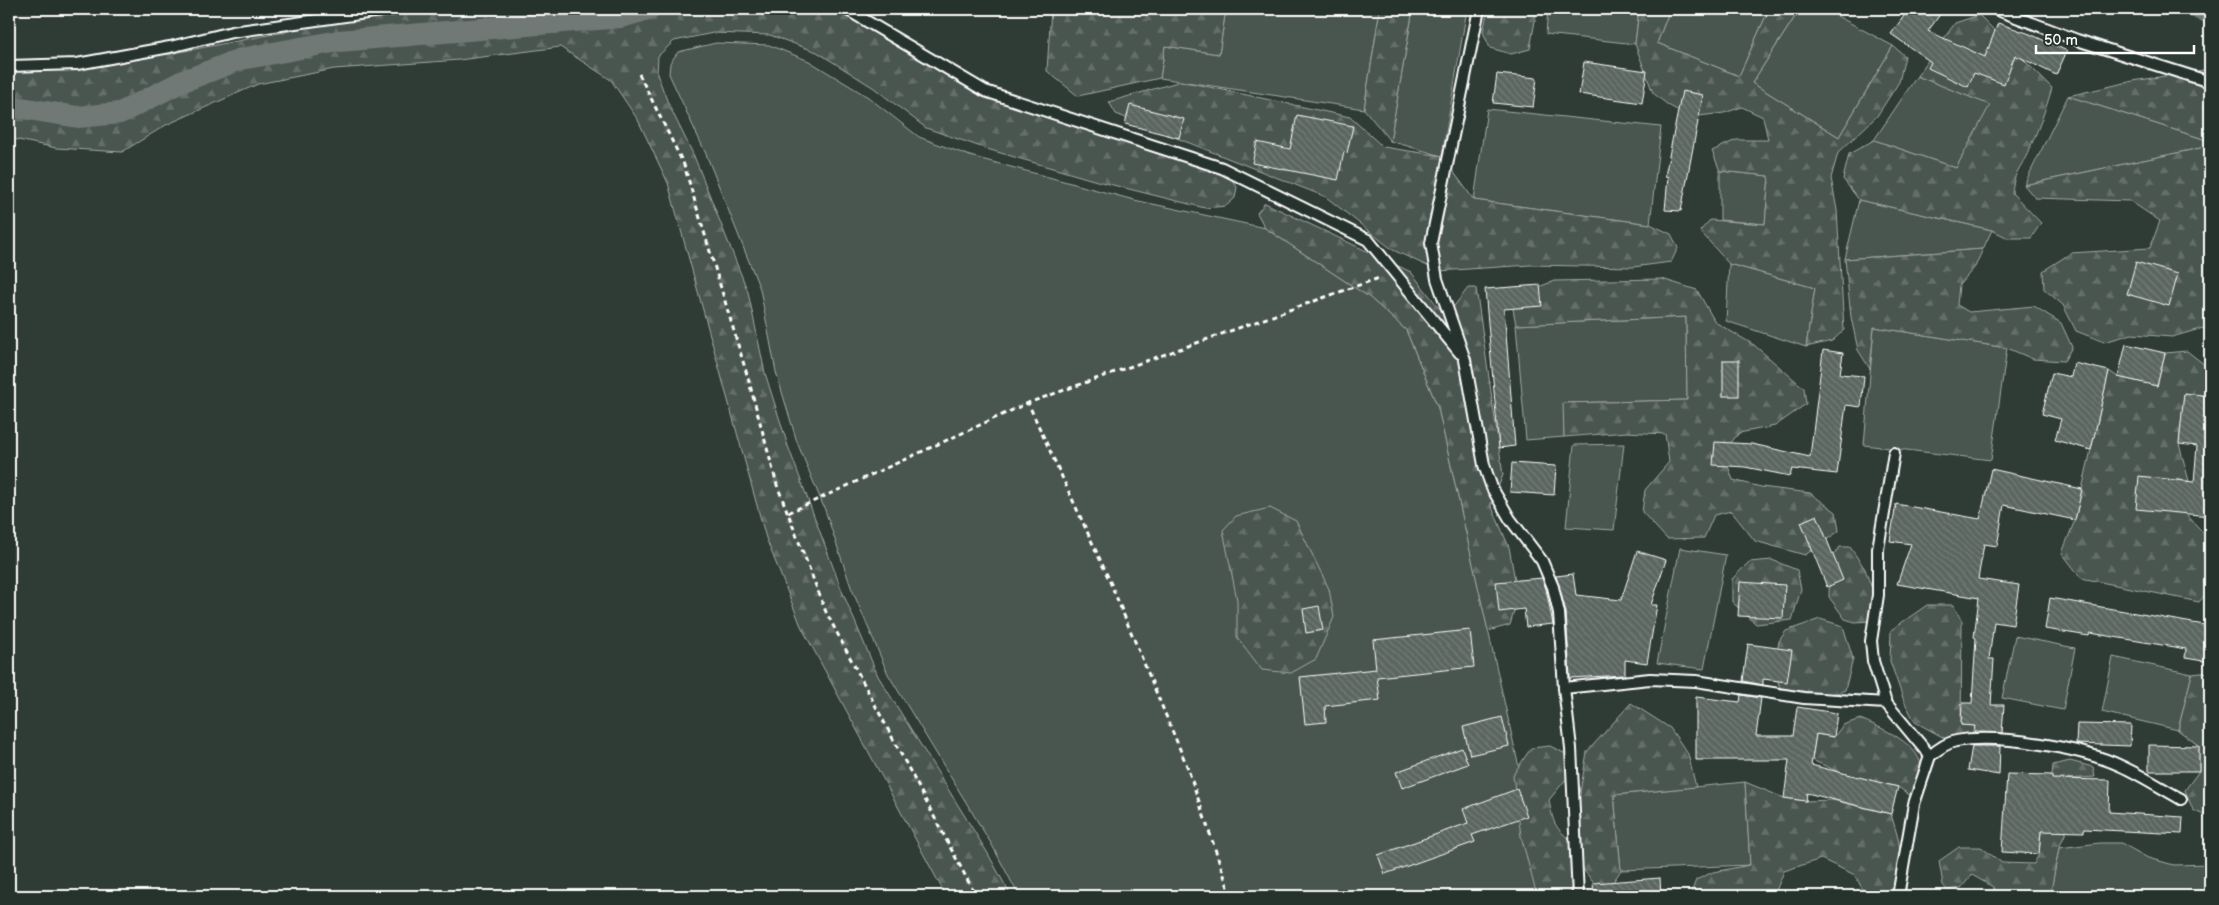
<svg xmlns="http://www.w3.org/2000/svg" width="2219" height="905" font-family="'Balsamiq Sans',sans-serif">
<defs>
<pattern id="forest-firs" width="22" height="20" patternUnits="userSpaceOnUse" patternTransform="scale(1.25)"><rect width="22" height="20" fill="#4a544f"/><path d="M5 1l3.5 6h-7zM16 11l3.5 6h-7z" fill="#656e69"/></pattern>
<pattern id="building-back-hatch" width="6" height="6" patternUnits="userSpaceOnUse" patternTransform="scale(1.25)"><rect width="6" height="6" fill="#5b6661"/><path d="M-1 5l2 2M0 0l6 6M5-1l2 2" fill="none" stroke="#747d79"/></pattern>
</defs>
<rect width="100%" height="100%" fill="#2f3b35"/>
<filter id="ink" filterUnits="userSpaceOnUse"><feTurbulence type="fractalNoise" baseFrequency=".02" numOctaves="2"/><feDisplacementMap in="SourceGraphic" scale="10" xChannelSelector="R" yChannelSelector="G"/><feConvolveMatrix kernelMatrix="1 2 1 2 8 2 1 2 1" color-interpolation-filters="sRGB"/></filter>
<g filter="url(#ink)">
<!-- green -->
<g fill="#4a544f" stroke="#a4aaa7">
<path d="M1226,9H1380L1364,109L1160,78L1165,46L1219,54Z"/>
<path d="M1413,9H1467L1442,156L1390,141Z"/>
<path d="M1548,9H1639L1635,44L1546,34Z"/>
<path d="M1670,9H1769L1739,76L1657,43Z"/>
<path d="M1800,9H1824L1893,46L1839,137L1752,83Z"/>
<path d="M716,43L769,45L809,61L868,97L919,137L970,156L1134,200L1265,228L1369,297L1406,330L1438,408L1548,896H1019L992,845L888,674L851,587L825,510L797,442L776,372L760,289L706,154L669,74L670,63L678,52Z"/>
<path d="M1917,76L1991,105L1956,168L1874,140Z"/>
<path d="M2068,96L2210,141V146L2024,185Z"/>
<path d="M1487,109L1661,127L1650,224L1474,200Z"/>
<path d="M1720,171L1769,176L1765,224L1720,220Z"/>
<path d="M1859,200L1992,230L1983,249L1845,259Z"/>
<path d="M1729,264L1815,288L1806,347L1726,321Z"/>
<path d="M1686,317L1687,400L1564,403V437L1526,440L1516,325Z"/>
<path d="M1874,327L2007,348L1991,460L1864,445Z"/>
<path d="M1624,444L1614,530L1566,527L1574,445Z"/>
<path d="M1680,548L1726,555L1704,669L1657,663Z"/>
<path d="M2015,636L2075,648L2063,710L2002,698Z"/>
<path d="M2113,657L2192,674L2178,730L2102,712Z"/>
<path d="M1745,782L1750,865L1621,870L1614,795Z"/>
<path d="M2100,843H2121L2148,858L2174,865L2210,864V896H2050L2059,848Z"/>
</g>
<!-- forest -->
<g fill="url(#forest-firs)" stroke="#a4aaa7">
<path d="M442,9H859L988,95L1226,172L1237,187L1235,198L1226,206L1205,208L1097,181L987,149L926,128L874,88L817,52L770,35L713,33L674,41L658,56L657,74L668,103L694,156L748,292L765,373L788,446L842,591L878,676L987,852L1011,896H946L801,626L766,538L668,183L638,120L611,80L560,47L459,60L334,69L258,84L166,125L122,152L56,148L9,138V65L169,54L373,15Z"/>
<path d="M1051,9H1226L1219,54L1165,46L1160,78L1078,96L1047,71Z"/>
<path d="M1380,9H1413L1390,141L1364,109Z"/>
<path d="M1488,9H1535L1536,15L1530,49L1511,54L1490,48L1483,32Z"/>
<path d="M1639,9H1670L1657,43L1739,76L1769,9H1800L1752,83L1839,137L1893,46L1905,56L1899,82L1877,116L1838,153L1831,178L1837,210L1844,330L1832,341L1806,347L1815,288L1729,264L1700,231L1710,220L1765,224L1769,176L1720,171L1712,151L1736,140H1768L1763,117L1742,107L1724,113L1690,117L1668,105L1653,93L1635,44Z"/>
<path d="M1979,15L2052,88C2046,109 2038,130 2029,150C2021,169 2014,170 2012,193L2041,223L2031,238H2008L1992,230L1859,200L1843,179L1849,154L1874,140L1956,168L1990,105L1917,76L1955,23Z"/>
<path d="M2210,69V141L2068,96L2133,81Z"/>
<path d="M1181,81L1350,117L1383,147L1442,156L1474,200L1650,224L1671,234L1678,248L1671,262L1633,267L1530,265L1438,271L1393,250L1326,197L1116,114L1109,102Z"/>
<path d="M2210,146V326L2172,337L2132,334L2104,342L2076,331L2063,305L2044,289L2043,271L2071,253L2150,248L2160,221L2130,201L2035,198L2024,185Z"/>
<path d="M1265,203L1411,272L1439,308L1451,310L1468,288H1476L1503,475L1491,505L1509,547L1518,597L1510,625L1488,631L1438,408L1406,330L1369,297L1265,228L1257,213Z"/>
<path d="M1983,249L1975,267L1959,285L1957,305L1969,312L2034,306L2061,323L2072,347L2064,361L2033,359L2007,348L1874,327L1870,369L1858,350L1851,317L1845,259Z"/>
<path d="M1662,279L1697,290L1715,322L1754,345L1804,388L1806,404L1775,426L1739,433L1723,452L1733,480L1761,487L1810,493L1836,512L1839,531L1805,555L1755,541L1731,511L1714,515L1704,538L1667,539L1642,512L1645,490L1669,462L1665,434L1627,432L1564,437L1563,403L1687,400L1686,317L1516,325L1511,298L1554,281Z"/>
<path d="M2187,351L2210,369V396L2184,394L2179,444L2189,481L2140,477L2185,513L2210,540V589L2199,602L2081,578L2062,553L2075,520L2109,371L2118,377L2157,386L2165,353Z"/>
<path d="M1270,508L1296,521L1329,589L1334,617L1316,659L1291,673L1262,670L1237,637V600L1223,530L1236,516Z"/>
<path d="M1840,547H1850L1865,569L1876,600L1871,621L1855,622L1845,619L1829,597L1830,558Z"/>
<path d="M1772,560L1797,570L1801,589L1792,620L1756,624L1732,602V579L1749,562Z"/>
<path d="M1927,605H1953L1962,621L1961,725L1976,726L1969,737L1948,740L1915,722L1904,701L1890,661L1891,630Z"/>
<path d="M1820,619L1843,626L1853,659L1845,690L1829,696L1780,688L1774,669L1779,641L1786,631Z"/>
<path d="M2210,672V818L2193,810L2185,790L2199,771V746L2178,730L2192,674Z"/>
<path d="M1631,703L1670,728L1688,754L1696,787L1614,795L1621,870L1613,882L1599,890L1583,869L1576,816L1587,752Z"/>
<path d="M1860,719C1880,727 1924,745 1921,771C1920,779 1914,789 1911,796L1898,787L1839,772L1812,760L1816,734L1834,737L1843,725Z"/>
<path d="M1550,746L1570,756L1571,773L1549,800C1553,822 1554,828 1573,842L1577,872L1568,896H1537L1521,836L1513,775L1531,748Z"/>
<path d="M2070,761L2093,767L2095,777L2067,779L2066,832L2059,848L2050,896H1997L1993,887L1972,875L1961,888L1947,890L1943,885L1939,861L1959,847H1981L2002,863L2034,864L2039,854L2042,821L2049,805L2053,765Z"/>
<path d="M1745,782L1784,798L1806,801L1832,800L1891,814L1898,838L1907,896H1866L1855,875L1821,859L1784,871L1774,896H1690L1696,880L1713,872L1750,865Z"/>
</g>
<g fill="none" stroke-linecap="round" stroke-linejoin="round">
<!-- canal -->
<g stroke="#707975" stroke-width="22">
<path d="M2199,9L2210,13"/>
<path d="M9,106L78,117L120,113L181,82L241,59L339,41L621,17L650,9"/>
</g>
</g>
<!-- building -->
<g fill="url(#building-back-hatch)" stroke="#fff">
<path d="M1909,9H1944L1928,31L1985,57L1998,23L2030,34L2067,51L2056,75L2015,55L2004,84L1974,73L1968,87L1928,68L1931,62L1891,34Z"/>
<path d="M1584,62L1647,71L1642,103L1579,94Z"/>
<path d="M1497,74L1537,78L1533,107L1493,103Z"/>
<path d="M1682,91L1703,95L1681,211L1665,210L1668,177L1665,176Z"/>
<path d="M1130,105L1184,119L1179,138L1125,124Z"/>
<path d="M1297,115L1353,126L1347,153L1344,152L1338,180L1252,163L1257,142L1290,149Z"/>
<path d="M2136,262L2178,274L2169,306L2127,294Z"/>
<path d="M1540,285L1542,306L1504,309L1515,446L1499,448L1485,289Z"/>
<path d="M2126,344L2165,353L2157,386L2118,377Z"/>
<path d="M1823,350L1843,353L1840,374L1864,376L1861,407L1846,405L1837,474L1792,469L1790,476L1745,467L1713,465L1715,442L1752,444L1810,457Z"/>
<rect x="1723" y="360" width="16" height="36"/>
<path d="M2074,363L2109,371L2091,450L2055,440L2061,419L2042,414L2052,373L2071,377Z"/>
<path d="M2184,393L2210,396V516L2136,509L2139,476L2194,482L2197,446L2179,444Z"/>
<path d="M1512,463L1556,466L1554,495L1510,492Z"/>
<path d="M1991,469L2082,489L2075,520L2004,505L1997,546L1984,544L1978,579L2019,585L2013,625L1994,622L1989,659H1994L1991,705H2004L2002,733L1974,732L1975,726L1961,725L1962,703H1972L1976,638L1974,637L1979,598L1897,584L1911,544L1890,541L1896,504L1980,519Z"/>
<path d="M1817,515L1843,580L1827,587L1801,522Z"/>
<path d="M1637,551L1666,560L1651,605H1657L1647,663L1625,660V675L1570,678L1566,612L1556,576L1573,574L1576,595L1621,600Z"/>
<path d="M1542,578L1546,589L1553,624L1526,627L1524,609L1499,612L1496,582Z"/>
<path d="M1740,582L1785,585L1783,618L1738,616Z"/>
<path d="M2050,598L2210,626V662L2185,658L2186,649L2090,633L2089,636L2045,629Z"/>
<path d="M1319,606L1323,630L1306,633L1303,609Z"/>
<path d="M1470,630L1474,667L1377,677L1380,700L1325,706L1326,722L1305,724L1300,677L1376,669L1373,640Z"/>
<path d="M1748,644L1792,650L1787,682L1763,679V685L1743,681Z"/>
<path d="M1741,695L1761,698L1756,736H1793L1797,707L1837,713L1834,737L1816,734L1811,765L1898,787L1891,814L1807,793L1806,801L1784,798L1789,760H1696V697L1740,702Z"/>
<path d="M1502,717L1509,746L1470,755L1463,727Z"/>
<path d="M2077,724L2131,725L2130,746L2076,744Z"/>
<path d="M2149,745L2199,746V771H2149Z"/>
<path d="M1972,746H2000L1999,775L1968,770Z"/>
<path d="M1462,748L1468,764L1402,788L1396,772Z"/>
<path d="M2007,774L2052,775V779L2110,780L2109,812L2183,817L2182,834L2084,829V832L2041,831L2039,854L2002,852Z"/>
<path d="M1517,789L1527,816L1472,835L1475,842L1385,874L1378,855L1468,823L1463,809Z"/>
<path d="M1660,878L1661,896H1594L1593,883Z"/>
</g>
<g fill="none" stroke-linecap="round" stroke-linejoin="round">
<defs>
<g id="service">
<path d="M846,9L985,91L1222,168L1368,240L1460,353"/>
<path d="M1479,9L1431,243L1437,279L1465,360L1484,465L1492,488L1510,519L1542,561L1553,587L1559,613L1564,688L1571,748L1578,896"/>
<path d="M1995,9L2077,40L2210,82"/>
<path d="M9,66L77,64L170,47L232,32L395,9"/>
<path d="M1564,688L1650,679L1696,681L1804,698L1886,703L1930,756C1938,749 1946,743 1956,741C1998,733 2082,748 2121,766C2141,775 2161,788 2181,799"/>
<path d="M1886,703L1873,661L1871,641L1878,595V549L1894,453"/>
<path d="M1898,896L1914,804L1930,756"/>
</g>
</defs>
<!-- service casing -->
<use href="#service" stroke="#fff" stroke-width="14"/>
<!-- path -->
<g stroke="#fff" stroke-width="3" stroke-dasharray="5 4" stroke-linecap="butt">
<path d="M639,74L684,165L748,378L777,485L826,612L976,896"/>
<path d="M788,513L1028,403"/>
<path d="M1231,896L1187,766L1108,577L1028,403L1379,278"/>
</g>
<!-- service -->
<use href="#service" stroke="#26332d" stroke-width="10"/>
</g>
</g>
<!-- margin -->
<rect width="2219" height="905" fill="none" stroke="#26332d" stroke-width="30"/>
<rect x="15" y="15" width="2189" height="875" fill="none" stroke="#fff" stroke-width="2" filter="url(#ink)"/>
<!-- scale -->
<path d="M2036 45v8h158v-8" fill="none" stroke="#ffffff" stroke-width="2.5"/>
<text x="2044" y="45" font-size="15" fill="#ffffff" stroke="#26332d" stroke-width="4" paint-order="stroke">50 m</text>
</svg>
